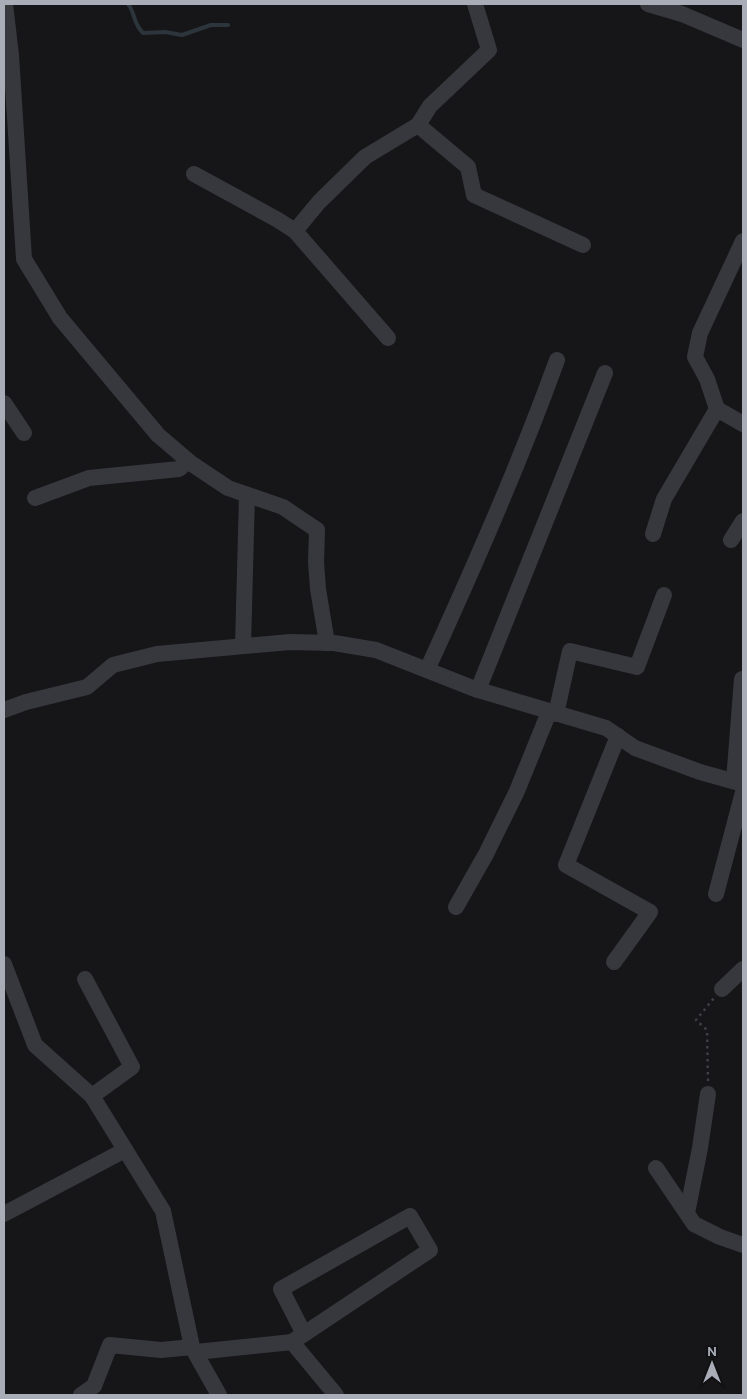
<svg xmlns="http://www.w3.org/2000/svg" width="747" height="1399" font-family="Overpass,sans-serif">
<rect width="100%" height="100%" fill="#161618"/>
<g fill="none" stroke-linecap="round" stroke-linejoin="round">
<!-- stream -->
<path stroke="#2c353c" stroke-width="4" d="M128,4C136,14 132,22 143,33L165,32L182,35L211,25H228"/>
<!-- path -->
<path stroke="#3d3f44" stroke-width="2.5" stroke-dasharray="2.5 4" stroke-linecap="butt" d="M708,1081L707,1030L696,1020L714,998"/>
<!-- minor -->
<g stroke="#37383d" stroke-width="16">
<path d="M5,4L11,55L24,259L60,318L158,435L192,464L228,488L283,507L317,530L316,562L318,589L327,643"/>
<path d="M648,4L682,14L743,40"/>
<path d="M418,125L468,167L474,195L583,245"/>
<path d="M194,174L278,220L295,231L388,338"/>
<path d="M295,231L319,202L365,157L418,125L430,106L489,50L475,4"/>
<path d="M4,403L24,433"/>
<path d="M717,409L707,379L695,357L700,333L743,241"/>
<path d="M35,498L89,478L179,469L188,461"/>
<path d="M653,534L664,499L717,409L743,424"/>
<path d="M731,540L743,521"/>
<path d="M243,646L247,495"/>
<path d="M427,670C473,569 519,465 557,360"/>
<path d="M478,690L605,373"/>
<path d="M4,710L26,702L87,687L113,665L157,654L290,642L334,643L376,650L475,689L606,728L635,748L700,772L743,784"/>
<path d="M556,714L570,651L637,667L664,595"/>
<path d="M734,781L742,679"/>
<path d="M716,894L743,792"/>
<path d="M456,907L486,854L517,791L549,712"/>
<path d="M614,962L650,912L566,865L618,736"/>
<path d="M4,964L35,1045L92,1096L163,1211L192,1347L219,1395"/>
<path d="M85,979L132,1067L92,1096"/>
<path d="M722,989L743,969"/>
<path d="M656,1168L694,1224L720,1237L743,1245"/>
<path d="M687,1213L700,1148L708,1094"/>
<path d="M4,1214L125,1150"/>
<path d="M292,1342L430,1250L410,1216L281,1289L304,1334"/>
<path d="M196,1352L292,1342L336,1395"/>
<path d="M81,1395L94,1386L110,1345L161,1350L192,1347"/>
</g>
</g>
<!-- border -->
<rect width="747" height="1399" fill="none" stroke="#a8adb8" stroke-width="10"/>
<!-- north arrow -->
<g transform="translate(712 1364)" stroke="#111113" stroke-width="4" paint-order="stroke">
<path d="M0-4L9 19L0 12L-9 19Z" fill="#a8adb8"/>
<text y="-8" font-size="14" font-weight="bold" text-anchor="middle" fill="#a8adb8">N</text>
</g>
</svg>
